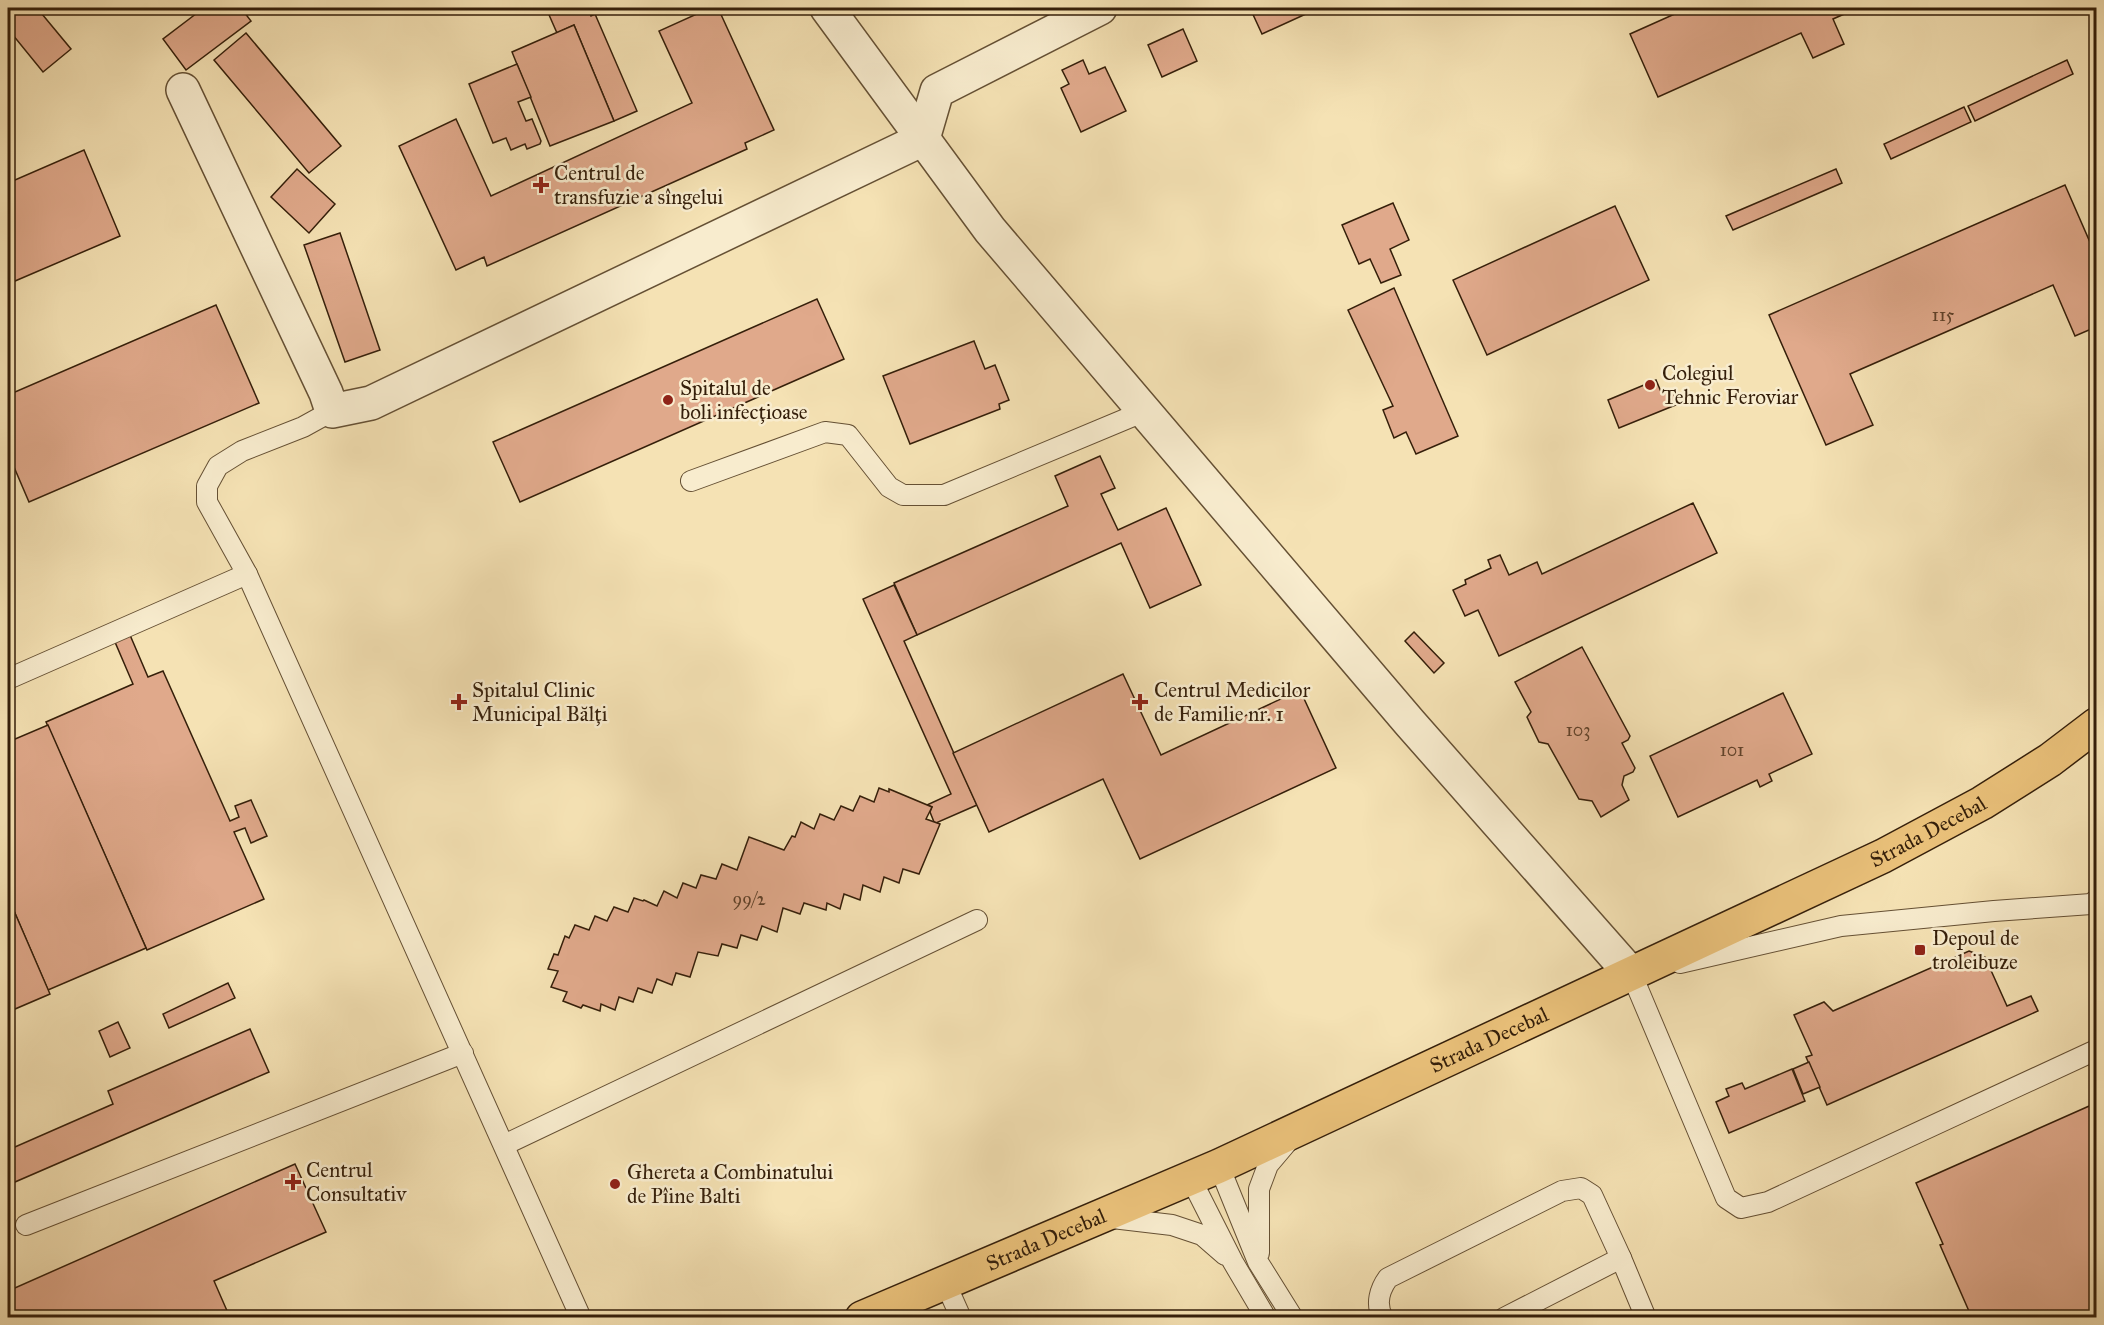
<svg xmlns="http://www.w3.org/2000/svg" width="2104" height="1325" font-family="'IM FELL Great Primer',serif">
<rect width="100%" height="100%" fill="#f5e2b4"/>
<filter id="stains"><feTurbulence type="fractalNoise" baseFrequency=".00333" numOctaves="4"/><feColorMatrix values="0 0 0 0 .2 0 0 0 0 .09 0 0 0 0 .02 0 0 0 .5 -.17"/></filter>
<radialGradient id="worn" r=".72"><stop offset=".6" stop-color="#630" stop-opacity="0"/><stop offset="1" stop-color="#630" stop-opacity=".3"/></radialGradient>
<!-- building -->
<g fill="#e0a98b" stroke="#351f0a" stroke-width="1.5">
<path d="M8,8H37L71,49L43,72L8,29Z"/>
<path d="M199,8H241L251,21L186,70L163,39L201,10Z"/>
<path d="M546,8H588L591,16L595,14L637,111L614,121L574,25L557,33Z"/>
<path d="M710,8H718L774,130L745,143L747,149L487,266L484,257L456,270L399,146L456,119L491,196L692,103L659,31Z"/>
<path d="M1250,8H1319L1262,34Z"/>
<path d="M1688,8H1858L1833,19L1844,44L1813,58L1801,33L1658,97L1630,34Z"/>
<path d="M574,25L614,121L550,146L512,52Z"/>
<path d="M1183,29L1197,61L1162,77L1148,45Z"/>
<path d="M246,33L341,146L309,173L214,60Z"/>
<path d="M1083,60L1089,74L1105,67L1126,111L1081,132L1061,88L1069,84L1062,70Z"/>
<path d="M2067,60L2073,74L1975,121L1968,106Z"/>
<path d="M517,64L531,97L518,102L526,121L532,119L541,141L540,144L527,149L525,144L511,150L506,138L493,143L469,84Z"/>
<path d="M1964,107L1971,122L1891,159L1884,144Z"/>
<path d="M84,150L120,236L8,284V183Z"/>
<path d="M297,169L335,204L309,233L271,197Z"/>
<path d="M1836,169L1842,183L1733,230L1726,216Z"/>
<path d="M2065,185L2096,256V327L2075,336L2053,285L1850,374L1873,425L1826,445L1769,315Z"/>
<path d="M1393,203L1409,240L1390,249L1401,275L1381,283L1370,259L1359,264L1342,225Z"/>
<path d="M1615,206L1649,280L1487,355L1453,280Z"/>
<path d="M340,233L380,350L345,362L304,245Z"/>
<path d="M1394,288L1458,436L1416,454L1406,432L1394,438L1383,410L1393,406L1348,310Z"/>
<path d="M817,299L844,359L520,502L493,442Z"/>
<path d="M216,305L259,403L29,502L8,453V395Z"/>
<path d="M974,341L985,369L995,365L1009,400L999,404L1000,409L910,444L883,376Z"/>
<path d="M1656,380L1662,394L1672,390L1678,404L1619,428L1608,400Z"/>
<path d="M1100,456L1115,488L1101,494L1118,530L1166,508L1201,585L1150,608L1121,543L917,635L894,583L1068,506L1055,476Z"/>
<path d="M1693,503L1717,553L1499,656L1478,610L1465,616L1453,590L1466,584L1465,580L1491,568L1488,560L1500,555L1509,575L1537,562L1542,574Z"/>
<path d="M894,585L917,635L904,641L977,805L936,823L934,822L930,812L932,807L927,805L951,794L863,599Z"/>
<path d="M1414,632L1444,663L1434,673L1405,641Z"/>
<path d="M130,635L148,677L163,671L230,821L239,817L235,806L251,800L267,836L251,843L245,828L234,832L264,899L147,950L46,722L133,684L115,642Z"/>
<path d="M1582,647L1630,736L1628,740L1622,743L1635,768L1633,772L1624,776L1622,785L1629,800L1601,817L1592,801L1579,799L1548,744L1539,742L1527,717L1531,712L1515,682Z"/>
<path d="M1123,674L1161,755L1300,690L1336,768L1140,859L1103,779L989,832L953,753Z"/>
<path d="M1783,693L1812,754L1769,774L1772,781L1760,787L1757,780L1678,817L1650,756Z"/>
<path d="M48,725L146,948L48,990L8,897V742Z"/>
<path d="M879,788L889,792V789L932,807L926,819L940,824L919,874L903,869L899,883L884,877L880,892L863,885L860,900L844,894L840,909L827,903L826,910L804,903L800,914L783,908L777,932L762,926L757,940L741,935L737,948L722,944L718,956L698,952L690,977L676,973L672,985L657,979L652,993L638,988L633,1002L619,997L615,1010L601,1004L600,1011L583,1005L581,1008L563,1001L567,992L551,987L558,971L548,969L554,954L558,955L565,936L569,938L575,925L589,930L595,916L607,921L614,907L628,912L634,898L643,901L644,900L657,906L664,891L677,898L683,883L696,888L701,875L716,879L722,864L737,870L749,837L784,850L792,836L795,837L801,822L814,829L820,814L834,820L841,806L853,811L860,796L874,802Z"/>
<path d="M8,897L50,994L8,1012Z"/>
<path d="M1969,951L1985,957L2007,1006L2031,996L2038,1011L1827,1105L1806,1057L1812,1055L1794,1015L1824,1002L1833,1011Z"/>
<path d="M228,983L235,998L169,1028L163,1014Z"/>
<path d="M118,1022L130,1048L110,1057L99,1031Z"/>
<path d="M250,1029L269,1072L8,1185V1150L113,1104L108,1091Z"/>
<path d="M1809,1062L1820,1087L1803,1094L1793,1069Z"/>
<path d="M1792,1069L1805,1101L1729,1133L1716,1102L1729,1096L1726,1089L1742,1083L1745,1089Z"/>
<path d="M2096,1103V1318H1972L1940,1245L1943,1244L1916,1183Z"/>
<path d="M295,1164L326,1232L214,1281L228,1313L217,1318H8V1291Z"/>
</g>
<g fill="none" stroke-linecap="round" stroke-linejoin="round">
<defs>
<g id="lane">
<path d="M691,481L825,432L848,435L889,487L903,495H944L1145,411"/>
<path d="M247,574L581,1318"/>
<path d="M8,679L247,574L207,502V486L218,466L242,451L303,427L332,411"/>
<path d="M1680,963L1841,926L1994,911L2091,904L2096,900"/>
<path d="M1640,973L1632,975L1726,1198L1741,1208L1768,1202L2096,1050"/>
<path d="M504,1145L977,920"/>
<path d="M1219,1166L1258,1262L1293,1318"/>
<path d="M1190,1177L1233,1262L1266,1318"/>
<path d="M1104,1217L1172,1225L1202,1235L1225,1255"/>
<path d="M26,1225L463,1053"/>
<path d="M1259,1253V1189L1268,1165L1290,1139"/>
<path d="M945,1282L961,1318"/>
<path d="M1383,1318C1375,1304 1380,1289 1388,1278L1562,1191L1581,1188L1592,1195L1621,1258L1646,1318"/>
<path d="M1504,1318L1621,1258"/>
</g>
<g id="street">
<path d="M827,8L990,230L1410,723L1632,975"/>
<path d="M183,90L326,393L332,411L371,403L923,139L937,91L1100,8"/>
</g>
<g id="primary">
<path id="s1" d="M862,1318L1219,1166L1883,856L1982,803L2050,760L2096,725"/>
</g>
</defs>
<!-- lane casing -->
<use href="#lane" stroke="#655034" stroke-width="22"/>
<!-- street casing -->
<use href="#street" stroke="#655034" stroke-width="36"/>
<!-- primary casing -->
<use href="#primary" stroke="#351f0a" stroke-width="36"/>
<!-- lane -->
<use href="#lane" stroke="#f8ecce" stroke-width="20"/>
<!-- street -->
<use href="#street" stroke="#f8ecce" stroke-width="33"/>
<!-- primary -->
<use href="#primary" stroke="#eac17a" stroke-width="33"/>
</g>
<!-- markers -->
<g fill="#8f2418" stroke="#f8ecce" stroke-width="2">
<path d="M538 176h6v6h6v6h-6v6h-6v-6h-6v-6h6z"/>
<circle cx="1650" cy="385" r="6"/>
<circle cx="668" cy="400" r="6"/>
<path d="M456 693h6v6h6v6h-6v6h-6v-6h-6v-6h6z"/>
<path d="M1137 693h6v6h6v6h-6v6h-6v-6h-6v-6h6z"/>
<rect x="1914" y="944" width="12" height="12" rx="3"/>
<path d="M290 1173h6v6h6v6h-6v6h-6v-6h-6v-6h6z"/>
<circle cx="615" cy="1184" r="6"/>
</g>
<g text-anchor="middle" stroke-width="5" stroke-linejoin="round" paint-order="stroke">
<!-- number labels -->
<g font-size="18" fill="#60422a">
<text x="1943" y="321">115</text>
<text x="1578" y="736">103</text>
<text x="1732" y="756">101</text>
<text x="749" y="905">99/2</text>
</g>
<!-- poi labels -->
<g font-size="21" fill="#351f0a" stroke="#f8ecce" text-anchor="start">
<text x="554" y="180">Centrul de<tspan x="554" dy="24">transfuzie a sîngelui</tspan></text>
<text x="1662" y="380">Colegiul<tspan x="1662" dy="24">Tehnic Feroviar</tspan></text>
<text x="680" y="395">Spitalul de<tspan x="680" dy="24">boli infecțioase</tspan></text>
<text x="472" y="697">Spitalul Clinic<tspan x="472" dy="24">Municipal Bălți</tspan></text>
<text x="1154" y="697">Centrul Medicilor<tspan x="1154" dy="24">de Familie nr. 1</tspan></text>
<text x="1932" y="945">Depoul de<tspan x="1932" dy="24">troleibuze</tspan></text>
<text x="306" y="1177">Centrul<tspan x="306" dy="24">Consultativ</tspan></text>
<text x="627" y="1179">Ghereta a Combinatului<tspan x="627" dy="24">de Pîine Balti</tspan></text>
</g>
<!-- street labels -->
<g font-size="21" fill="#351f0a" stroke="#f8ecce">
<text dy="7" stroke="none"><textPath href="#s1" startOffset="1172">Strada Decebal</textPath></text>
<text dy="7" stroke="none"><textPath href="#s1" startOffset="686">Strada Decebal</textPath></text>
<text dy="7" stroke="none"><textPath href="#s1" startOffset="200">Strada Decebal</textPath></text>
</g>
</g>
<!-- margin -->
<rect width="2104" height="1325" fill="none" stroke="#f5e2b4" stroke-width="30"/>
<rect x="9" y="9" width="2086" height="1307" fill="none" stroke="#351f0a" stroke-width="3"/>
<rect x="15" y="15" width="2074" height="1295" fill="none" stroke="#351f0a" stroke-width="1.5"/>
<rect width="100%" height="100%" filter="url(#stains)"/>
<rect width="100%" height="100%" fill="url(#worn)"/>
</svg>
